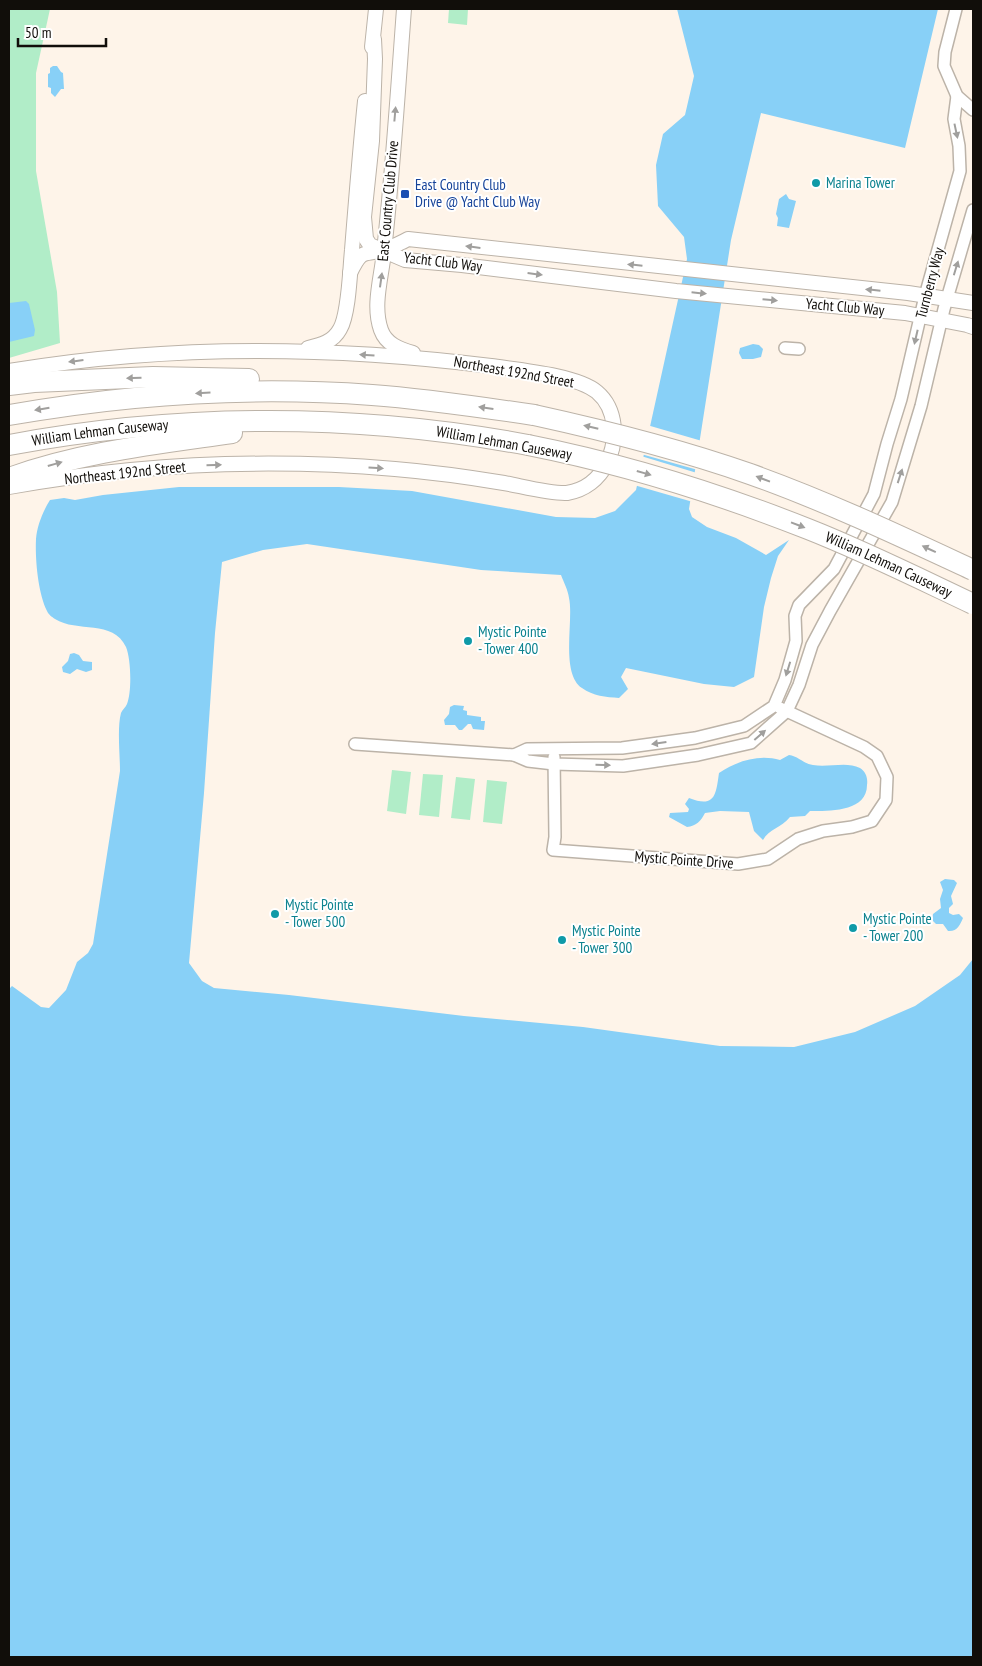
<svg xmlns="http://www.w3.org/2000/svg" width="982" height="1666" font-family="'PT Sans Narrow',sans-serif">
<rect width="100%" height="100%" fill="#fef4e9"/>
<!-- green -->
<g fill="#b1edc8">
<path d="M9,9H50L36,73V171L57,292L60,343L9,358Z"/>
<path d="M449,9H468L467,25L448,23Z"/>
<path d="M392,770L411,772L406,814L387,811Z"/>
<path d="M423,774L443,775L439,817L419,815Z"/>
<path d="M456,777L475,779L470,820L451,818Z"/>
<path d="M487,780L507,782L502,824L483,822Z"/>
</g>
<!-- water -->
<g fill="#88d0f7">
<path d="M677,9H938L905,148L761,113L731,240L689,509L692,517L707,527L736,538L766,555L789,540L778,556L771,578L764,607L754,677L734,687L704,684L626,668L621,677L628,689L619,698C606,697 593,696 582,688C560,673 574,620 569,598C568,590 564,583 561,575L481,570L307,544L263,550L222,562L215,633L204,793L189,963L202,981L214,988L289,995L464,1016L583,1027L720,1046L794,1047L855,1032L915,1006L960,975L973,959V1657H9V989L12,986L41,1007L49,1008L66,990L77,962L88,953L93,944L120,771C120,755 117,728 121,713C122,710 126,707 127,704C132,692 131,659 126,647C113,619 77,633 55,619C52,617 48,614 47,611C38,593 35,559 36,539C37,526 43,511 50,500L64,498L75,500L103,495L179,487H339L412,491L556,517L595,518L615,511L636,490L687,259L684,237L658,206L656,165L663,134L685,115L694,76Z"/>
<path d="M53,66H57L61,72L63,73L64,89H61L55,97L51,93V88L48,87V74L50,73V68Z"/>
<path d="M786,194L789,199L796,201L789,228L777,226L778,218L776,214L779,199Z"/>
<path d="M26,301L29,304L35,330L34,336L9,342V303Z"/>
<path d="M753,344L759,345L763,349L761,357L753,359H742L739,353L740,348Z"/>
<path d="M74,653L79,655L83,661L92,662V670L86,672L77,669L70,674L63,672L62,667L68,661L70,654Z"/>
<path d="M454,705L464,706L463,710L467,711V715L481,717V721H485L484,730L473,729L471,724H468L462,730H459L455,725H445L444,720L449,714L450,707Z"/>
<path d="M789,755C798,756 804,764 813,765C828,768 846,761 860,768C866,772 868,778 867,785C867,812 829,811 810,811L805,816L790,817C781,828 769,829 763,840L754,831L749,812L720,811L705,813C701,821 696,826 687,827L669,817L670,813L688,812L689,809L685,804L689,798C716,809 716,793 719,773C737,761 759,754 780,760Z"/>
<path d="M945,879L954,880L957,883L951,896L953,904L949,908V913L953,915L959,914L963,918C960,925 957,932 948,931L943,924H936L932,920L933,914L941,908L940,899L943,890L940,882Z"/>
</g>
<!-- pier -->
<g fill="#fef4e9">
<path d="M647,425L702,441L698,470L641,454Z"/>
<path d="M641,456L697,473L693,502L634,485Z"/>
</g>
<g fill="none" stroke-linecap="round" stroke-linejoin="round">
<defs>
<g id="minor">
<path d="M956,9L945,52L944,66L957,96L973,110"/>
<path d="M785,348L799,349"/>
<path d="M355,744L514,755L528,761L554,764L623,766L698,755L751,743L787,711L799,685L812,645L830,611L892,502L921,406L944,309L973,210"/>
<path d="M514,755L527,749L622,748L695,738L744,726L774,706L785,680L796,641L795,616L799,605L834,569L874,494L887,444L901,399L925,296L960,171L959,146L954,119L957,96"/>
<path d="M554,757L555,837L553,850L738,864L768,859L798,839L823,831L852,827L872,821L886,800L887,777L877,756L864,747L780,708"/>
</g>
<g id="tertiary">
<path d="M404,9C398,89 393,170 384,251C382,276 372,305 381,330C386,344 399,349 413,353"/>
<path d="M374,39L375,59L372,141L364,217L366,239L370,245L405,260L462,265L676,291L905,313L967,325L973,327"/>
<path d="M372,47L376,9"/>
<path d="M350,273C363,246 363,257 386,249C394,246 401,243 408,239L908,293L973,303"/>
<path d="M308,348C321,345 333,342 340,329C349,314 350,269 352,250C356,200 360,150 365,101"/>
<path d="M9,371C169,344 331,346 491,366C518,370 577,375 597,392C617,409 618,440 607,463C599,479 585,490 567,493C551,494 521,486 504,483C468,477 431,472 395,469C266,458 135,464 9,487"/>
</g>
<g id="motorway">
<path d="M9,385L34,382L153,377L249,379"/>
<path d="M9,415C128,394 251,386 372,395C426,399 480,407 534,415"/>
<path id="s1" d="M9,445C180,413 357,413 528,445"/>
<path d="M9,478C81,452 156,444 232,433"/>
</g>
</defs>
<!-- minor casing -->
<use href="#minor" stroke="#bcb3a8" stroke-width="14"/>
<!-- tertiary casing -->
<use href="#tertiary" stroke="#bcb3a8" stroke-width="16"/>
<!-- motorway casing -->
<use href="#motorway" stroke="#bcb3a8" stroke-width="22"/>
<!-- minor -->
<use href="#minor" stroke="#fff" stroke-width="11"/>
<!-- tertiary -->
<use href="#tertiary" stroke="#fff" stroke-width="14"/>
<!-- motorway -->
<use href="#motorway" stroke="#fff" stroke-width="20"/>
<defs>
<g id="motorway-bridge">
<path d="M534,415C607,431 679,449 750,474C826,501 900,536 973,570"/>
<path id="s2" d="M528,445C624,464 717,493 808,529C864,551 918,578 973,604"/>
</g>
</defs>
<!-- motorway-bridge casing -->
<use href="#motorway-bridge" stroke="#bcb3a8" stroke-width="22" stroke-linecap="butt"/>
<!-- motorway-bridge -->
<use href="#motorway-bridge" stroke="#fff" stroke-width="20"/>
</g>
<!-- one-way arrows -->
<defs><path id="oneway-solid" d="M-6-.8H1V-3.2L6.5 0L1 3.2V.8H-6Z" transform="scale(1.25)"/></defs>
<g fill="#a09f9d">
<use href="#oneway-solid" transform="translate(395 114) rotate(-85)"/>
<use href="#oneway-solid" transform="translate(956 131) rotate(78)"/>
<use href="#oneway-solid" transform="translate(473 247) rotate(-173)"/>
<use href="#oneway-solid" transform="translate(635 265) rotate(-174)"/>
<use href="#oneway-solid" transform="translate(956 268) rotate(-73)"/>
<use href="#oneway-solid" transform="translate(535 274) rotate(7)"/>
<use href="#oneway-solid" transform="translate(381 280) rotate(-82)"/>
<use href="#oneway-solid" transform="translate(873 290) rotate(-174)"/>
<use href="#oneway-solid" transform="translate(699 293) rotate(6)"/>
<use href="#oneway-solid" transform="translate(770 300) rotate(5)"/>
<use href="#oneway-solid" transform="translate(916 337) rotate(103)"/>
<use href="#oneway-solid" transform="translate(367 355) rotate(-176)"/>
<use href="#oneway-solid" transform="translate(76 361) rotate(173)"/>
<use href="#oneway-solid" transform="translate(134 378) rotate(178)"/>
<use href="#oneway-solid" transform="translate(203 393) rotate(177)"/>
<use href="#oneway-solid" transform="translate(486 408) rotate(-172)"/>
<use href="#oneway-solid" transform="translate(42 409) rotate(171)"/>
<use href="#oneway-solid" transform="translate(591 427) rotate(-167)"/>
<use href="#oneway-solid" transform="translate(55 464) rotate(-16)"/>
<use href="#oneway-solid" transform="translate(214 465) rotate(-2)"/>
<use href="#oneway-solid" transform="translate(376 468) rotate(4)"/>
<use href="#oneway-solid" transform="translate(644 473) rotate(16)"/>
<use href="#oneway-solid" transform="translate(900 476) rotate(-72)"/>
<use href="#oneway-solid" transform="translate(763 479) rotate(-159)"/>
<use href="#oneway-solid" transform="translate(798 525) rotate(21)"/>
<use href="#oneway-solid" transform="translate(929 549) rotate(-155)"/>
<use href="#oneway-solid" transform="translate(788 669) rotate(107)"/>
<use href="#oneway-solid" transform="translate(760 735) rotate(-41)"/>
<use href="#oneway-solid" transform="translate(659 743) rotate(172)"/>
<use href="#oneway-solid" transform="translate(603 765) rotate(1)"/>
</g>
<!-- markers -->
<g fill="#0f9aa8" stroke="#fff" stroke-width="2">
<circle cx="816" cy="183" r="5"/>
<circle cx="468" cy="641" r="5"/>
<circle cx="275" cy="914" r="5"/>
<circle cx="853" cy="928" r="5"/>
<circle cx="562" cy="940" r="5"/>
</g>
<rect fill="#1a4fb4" stroke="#fff" stroke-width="2" x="400" y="189" width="10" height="10" rx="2.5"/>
<g text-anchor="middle" stroke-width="4" stroke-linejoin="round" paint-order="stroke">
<!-- culture labels -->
<g font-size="15" fill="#0d838f" stroke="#fff" text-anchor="start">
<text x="826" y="188">Marina Tower</text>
<text x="478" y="637">Mystic Pointe<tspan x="478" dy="17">- Tower 400</tspan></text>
<text x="285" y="910">Mystic Pointe<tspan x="285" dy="17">- Tower 500</tspan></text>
<text x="863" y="924">Mystic Pointe<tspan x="863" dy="17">- Tower 200</tspan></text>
<text x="572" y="936">Mystic Pointe<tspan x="572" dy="17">- Tower 300</tspan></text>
</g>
<!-- transit labels -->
<g font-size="15" fill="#164399" stroke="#fff" text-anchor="start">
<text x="415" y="190">East Country Club<tspan x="415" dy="17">Drive @ Yacht Club Way</tspan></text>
</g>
<!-- street labels -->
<g font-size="15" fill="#110e0a" stroke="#fff">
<text transform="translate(388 201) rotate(-85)" y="5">East Country Club Drive</text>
<text transform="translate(443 262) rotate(7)" y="5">Yacht Club Way</text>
<text transform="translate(930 283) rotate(-75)" y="5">Turnberry Way</text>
<text transform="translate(845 307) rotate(5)" y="5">Yacht Club Way</text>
<text transform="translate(514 372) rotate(10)" y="5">Northeast 192nd Street</text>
<text dy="5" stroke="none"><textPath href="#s1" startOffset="92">William Lehman Causeway</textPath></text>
<text transform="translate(504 443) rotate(10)" y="5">William Lehman Causeway</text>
<text transform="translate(125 473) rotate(-6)" y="5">Northeast 192nd Street</text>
<text dy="5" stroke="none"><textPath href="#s2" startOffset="381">William Lehman Causeway</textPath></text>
<text transform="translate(684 860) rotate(4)" y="5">Mystic Pointe Drive</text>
</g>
</g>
<!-- border -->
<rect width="982" height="1666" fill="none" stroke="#110e0a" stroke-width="20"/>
<!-- scale -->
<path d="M18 38v8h88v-8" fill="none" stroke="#110e0a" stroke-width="2.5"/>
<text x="25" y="38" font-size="15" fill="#110e0a" stroke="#ffffff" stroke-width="4" paint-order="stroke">50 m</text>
</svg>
